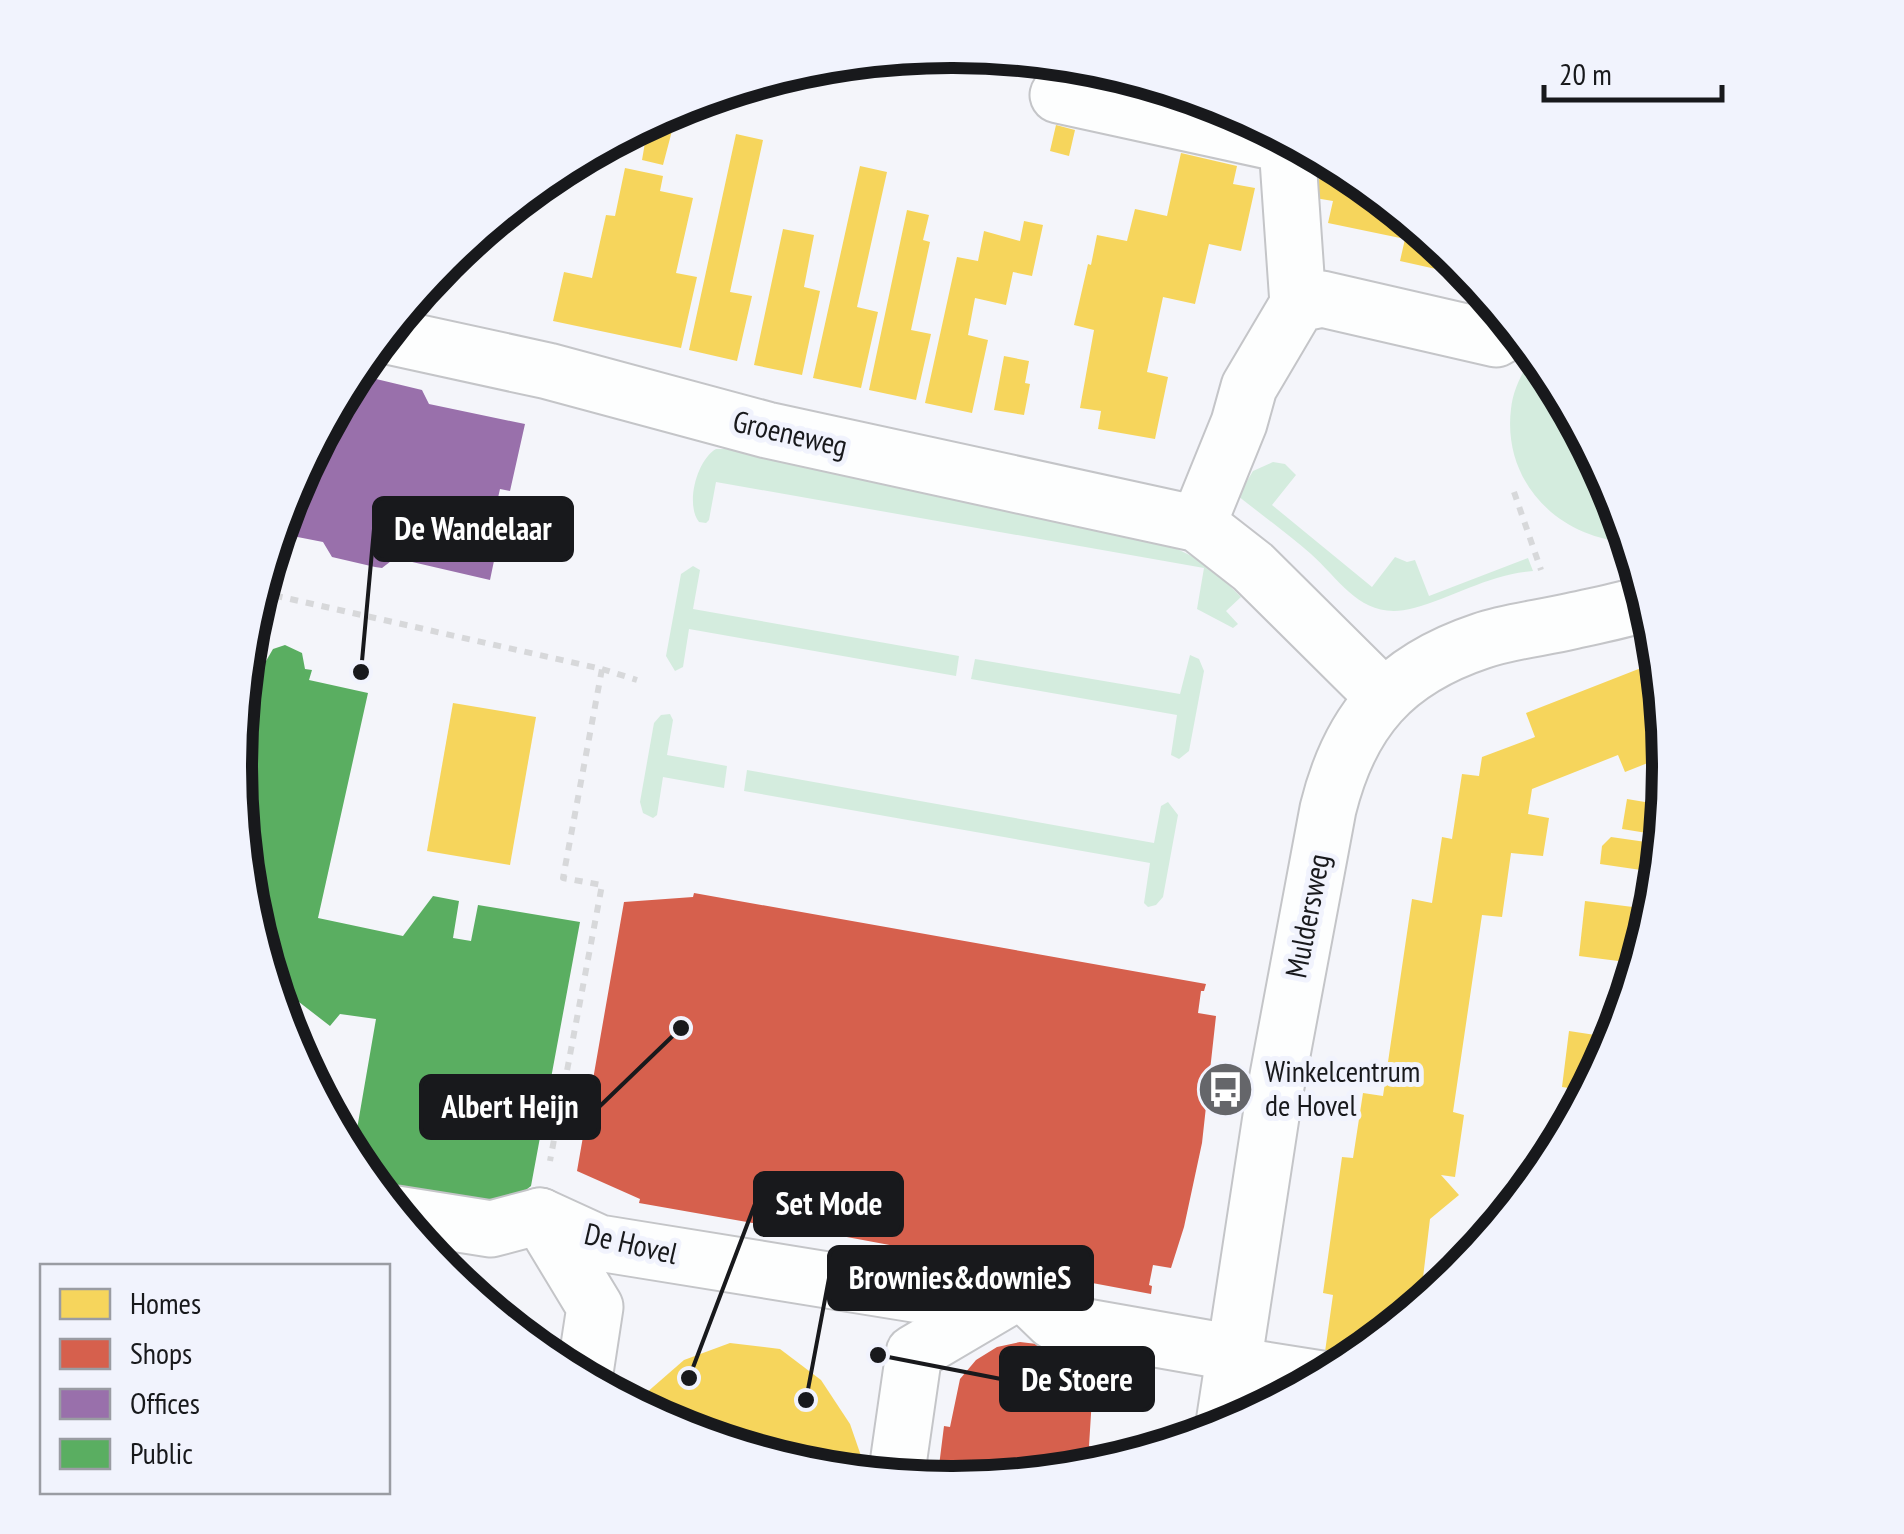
<svg xmlns="http://www.w3.org/2000/svg" width="1904" height="1534" font-family="'PT Sans Narrow',sans-serif">
<rect width="100%" height="100%" fill="#f4f5fa"/>
<!-- green -->
<g fill="#d4ecde">
<path d="M1534,352L1548,369L1615,493L1629,542C1559,539 1502,482 1511,409C1513,388 1524,370 1534,352Z"/>
<path d="M716,449H730L1175,548L1206,563L1241,597L1226,611L1238,624L1233,628L1197,609L1204,568L716,482L709,520L706,523L699,522C685,504 697,460 716,449Z"/>
<path d="M1273,462L1285,464L1296,475L1272,505L1372,587L1395,557L1407,562L1415,560L1429,596L1528,558L1533,571C1490,574 1454,597 1414,608C1363,622 1343,583 1311,554C1288,534 1262,515 1238,496L1253,471Z"/>
<path d="M693,566L700,570L693,609L959,656L956,676L689,629L683,667L675,671L666,656L681,574Z"/>
<path d="M1190,655L1199,659L1204,671L1189,751L1179,759L1171,755L1177,715L971,679L975,659L1180,694Z"/>
<path d="M670,714L673,720L667,755L727,766L724,788L663,777L657,815L653,818L643,813L640,802L654,723L661,715Z"/>
<path d="M747,770L1154,843L1161,806L1168,802L1178,815L1163,897L1156,905L1148,907L1144,903L1150,863L744,791Z"/>
</g>
<!-- homes -->
<g fill="#f6d55c">
<path d="M684,103L683,109L678,108L663,165L642,160L647,131L642,130L644,123Z"/>
<path d="M1056,125L1075,130L1069,156L1050,151Z"/>
<path d="M736,134L763,140L730,292L752,296L737,361L689,350Z"/>
<path d="M1181,153L1237,166L1233,184L1255,188L1241,251L1209,244L1195,304L1163,297L1147,372L1168,377L1155,439L1098,429L1101,411L1080,408L1094,330L1074,325L1088,264L1091,265L1097,235L1127,241L1135,209L1167,216Z"/>
<path d="M1324,157L1351,171L1459,260L1465,267L1463,275L1400,261L1405,239L1328,223L1333,201L1315,198Z"/>
<path d="M860,166L887,172L857,307L878,312L861,388L813,378Z"/>
<path d="M625,168L663,176L660,191L693,198L676,273L697,277L681,348L553,321L564,272L592,278L606,215L615,216Z"/>
<path d="M907,210L929,215L923,240L930,242L911,330L931,334L916,400L869,390Z"/>
<path d="M1024,221L1043,225L1032,276L1013,272L1006,305L975,298L968,335L988,340L972,413L925,403L957,257L978,261L984,231L1020,241Z"/>
<path d="M783,229L814,235L804,287L820,291L802,375L754,365Z"/>
<path d="M443,263L447,270L441,296L420,291Z"/>
<path d="M1004,356L1029,361L1025,383L1030,384L1024,415L994,410Z"/>
<path d="M1659,661L1668,755L1625,772L1618,755L1532,789L1528,814L1549,818L1543,856L1511,853L1502,917L1482,915L1453,1112L1464,1115L1455,1177L1441,1175L1459,1195L1430,1219L1420,1303L1405,1302L1402,1321L1341,1368L1342,1362L1324,1359L1333,1295L1323,1293L1342,1157L1353,1158L1363,1093L1383,1096L1412,899L1432,903L1442,837L1452,839L1462,774L1479,776L1482,757L1535,737L1526,713Z"/>
<path d="M453,703L536,717L510,865L427,851Z"/>
<path d="M1627,799L1651,803L1647,833L1622,829Z"/>
<path d="M1660,805L1665,806L1660,861L1653,860Z"/>
<path d="M1611,837L1646,842L1641,870L1600,864L1602,846Z"/>
<path d="M1585,901L1641,908L1634,963L1579,956Z"/>
<path d="M1569,1031L1615,1038L1588,1091L1562,1087Z"/>
<path d="M730,1343L780,1349L821,1380L850,1424L868,1476L812,1470L677,1429L636,1407L645,1394L684,1360Z"/>
</g>
<!-- shops -->
<g fill="#d6604d">
<path d="M694,893L1206,984L1204,991H1201L1198,1013L1216,1016L1202,1143L1184,1227L1171,1268L1153,1265L1149,1285L1152,1286L1151,1294L820,1232V1235L639,1203L640,1199L577,1171L624,902L693,897Z"/>
<path d="M1020,1342L1045,1345L1065,1356L1082,1374L1092,1398L1089,1446L1094,1447L1091,1470L951,1484L937,1482L944,1426L950,1427L960,1379L976,1360L997,1347Z"/>
</g>
<!-- offices -->
<path fill="#9970ab" d="M372,378L422,390L429,404L525,424L510,491L500,489L495,511L504,513L490,580L395,558L382,568L375,567L332,557L323,542L277,533L290,492L348,384L358,387Z"/>
<!-- public -->
<path fill="#5aae61" d="M285,645L302,653L305,669L312,670L309,680L368,693L318,918L403,936L433,896L459,901L453,938L471,941L478,905L580,922L531,1186L499,1211L376,1189L356,1165L352,1158L376,1019L340,1014L330,1026L299,1002L290,1042L249,906L235,766L245,665L257,668L259,659L266,661L273,649Z"/>
<g fill="none" stroke-linecap="round" stroke-linejoin="round">
<defs>
<g id="minor">
<path d="M1058,95L1287,145L1298,304"/>
<path d="M383,335L548,371L767,430L1198,524L1253,567L1383,696"/>
<path d="M1198,524L1239,423L1249,387L1298,304L1322,299L1496,339L1515,328"/>
<path d="M396,1214L491,1229L540,1216L599,1243L957,1301L1021,1290L914,1353L896,1478"/>
<path d="M540,1216L595,1307L584,1379"/>
<path d="M1021,1290L1053,1321L1235,1353"/>
<path d="M1233,1365L1321,1379"/>
<path d="M1223,1430L1274,1097L1328,809C1350,720 1394,670 1481,641C1510,631 1543,628 1572,621C1597,615 1624,611 1647,602"/>
</g>
</defs>
<!-- minor casing -->
<use href="#minor" stroke="#c4c5c8" stroke-width="59"/>
<!-- path -->
<g stroke="#d7d8da" stroke-width="6" stroke-dasharray="8 8" stroke-linecap="butt">
<path d="M1514,492L1541,570"/>
<path d="M259,592L602,669L563,878L602,885L550,1161"/>
<path d="M602,669L637,680"/>
</g>
<!-- minor -->
<use href="#minor" stroke="#fdfefe" stroke-width="55"/>
</g>
<!-- icons -->
<defs>
<symbol id="bus-disc" viewBox="-11 -11 22 22"><circle r="9.5" fill="#65666a" stroke="#f1f3fd"/><path d="M-5-6H5V4H4V6H2V4H-2V6H-4V4H-5ZM-3.5-4V0h7V-4ZM-3.5 1.2v1.5H-2V1.2ZM2 1.2v1.5H3.5V1.2Z" fill="#fff"/></symbol>
</defs>
<g fill-rule="evenodd">
<use href="#bus-disc" x="1194" y="1058" width="63" height="63"/>
</g>
<g text-anchor="middle" stroke-width="10" stroke-linejoin="round" paint-order="stroke">
<!-- street labels -->
<g font-size="30" fill="#18191c" stroke="#f1f3fd">
<text transform="translate(790 434) rotate(13)" y="10">Groeneweg</text>
<text transform="translate(1308 916) rotate(-79)" y="10">Muldersweg</text>
<text transform="translate(631 1244) rotate(13)" y="10">De Hovel</text>
</g>
<!-- poi labels -->
<g font-size="30" fill="#18191c" stroke="#f1f3fd" text-anchor="start">
<text x="1265" y="1082">Winkelcentrum<tspan x="1265" dy="34">de Hovel</tspan></text>
</g>
</g>
<!-- crop -->
<path d="M0 0H1904V1534H0ZM951 68H953A699 699 0 0 1 1652 767V767A699 699 0 0 1 953 1466H951A699 699 0 0 1 252 767V767A699 699 0 0 1 951 68Z" fill="#f1f3fd" fill-rule="evenodd"/>
<path fill="none" stroke="#18191c" stroke-width="12" d="M951 68H953A699 699 0 0 1 1652 767V767A699 699 0 0 1 953 1466H951A699 699 0 0 1 252 767V767A699 699 0 0 1 951 68Z"/>
<!-- callouts -->
<path fill="none" stroke="#18191c" stroke-width="4" d="M361 672L374 529M681 1028L599 1107M689 1378L755 1204M806 1400L829 1278M878 1355L1001 1379"/>
<g fill="#18191c" stroke="#f1f3fd" stroke-width="4">
<circle cx="361" cy="672" r="10"/>
<circle cx="681" cy="1028" r="10"/>
<circle cx="689" cy="1378" r="10"/>
<circle cx="806" cy="1400" r="10"/>
<circle cx="878" cy="1355" r="10"/>
</g>
<g fill="#18191c" stroke="#18191c" stroke-width="4">
<rect x="374" y="498" width="198" height="62" rx="10"/>
<rect x="421" y="1076" width="178" height="62" rx="10"/>
<rect x="755" y="1173" width="147" height="62" rx="10"/>
<rect x="829" y="1247" width="263" height="62" rx="10"/>
<rect x="1001" y="1348" width="152" height="62" rx="10"/>
</g>
<g font-size="32" text-anchor="middle" font-weight="bold" fill="#fff">
<text x="473" y="540">De Wandelaar</text>
<text x="510" y="1118">Albert Heijn</text>
<text x="829" y="1215">Set Mode</text>
<text x="960" y="1289">Brownies&amp;downieS</text>
<text x="1077" y="1391">De Stoere</text>
</g>
<!-- legend -->
<rect x="40" y="1264" width="350" height="230" fill="#f1f3fd" stroke="#9a9ca3" stroke-width="2.5"/>
<rect x="60" y="1289" width="50" height="30" fill="#f6d55c" stroke="#9a9ca3" stroke-width="2.5"/>
<text x="130" y="1314" font-size="30" fill="#18191c">Homes</text>
<rect x="60" y="1339" width="50" height="30" fill="#d6604d" stroke="#9a9ca3" stroke-width="2.5"/>
<text x="130" y="1364" font-size="30" fill="#18191c">Shops</text>
<rect x="60" y="1389" width="50" height="30" fill="#9970ab" stroke="#9a9ca3" stroke-width="2.5"/>
<text x="130" y="1414" font-size="30" fill="#18191c">Offices</text>
<rect x="60" y="1439" width="50" height="30" fill="#5aae61" stroke="#9a9ca3" stroke-width="2.5"/>
<text x="130" y="1464" font-size="30" fill="#18191c">Public</text>
<!-- scale -->
<path d="M1544 85v15h178v-15" fill="none" stroke="#18191c" stroke-width="5"/>
<text x="1559" y="85" font-size="30" fill="#18191c" stroke="#f1f3fd" stroke-width="8" paint-order="stroke">20 m</text>
</svg>
